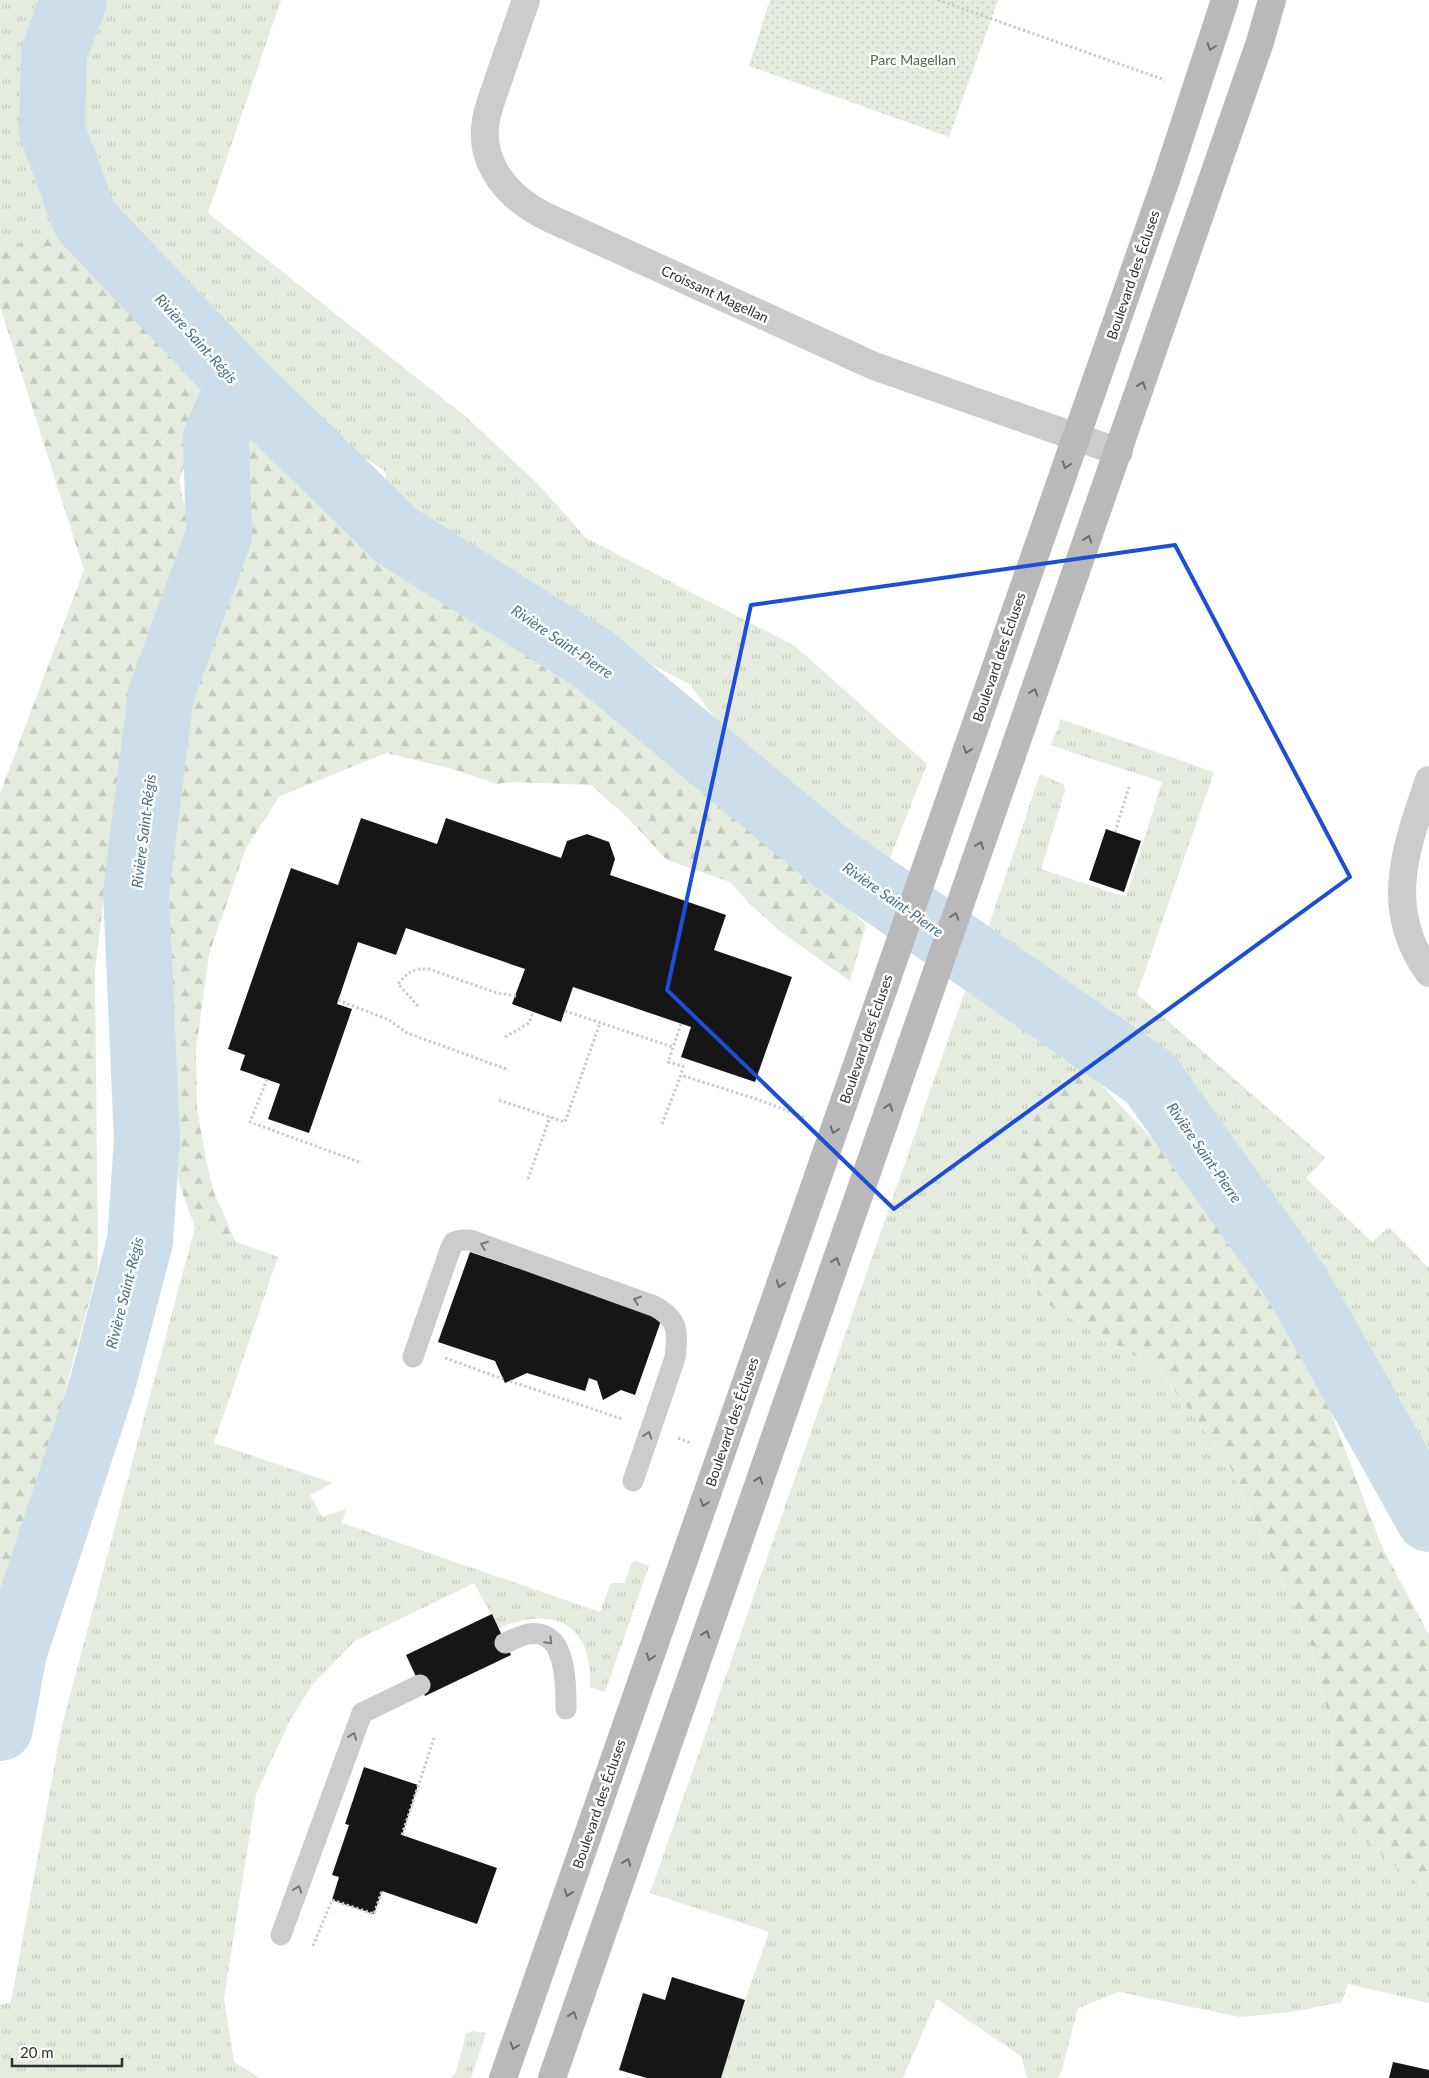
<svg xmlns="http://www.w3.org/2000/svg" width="1429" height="2078" font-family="Lato,sans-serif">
<defs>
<pattern id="grass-tufts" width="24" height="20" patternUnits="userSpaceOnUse" patternTransform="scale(1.25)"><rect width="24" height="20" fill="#e5ebde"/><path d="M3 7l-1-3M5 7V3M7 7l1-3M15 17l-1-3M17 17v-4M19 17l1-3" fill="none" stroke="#c5cabf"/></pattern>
<pattern id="forest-firs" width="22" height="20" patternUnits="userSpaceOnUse" patternTransform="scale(1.25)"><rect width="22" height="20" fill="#e5ebde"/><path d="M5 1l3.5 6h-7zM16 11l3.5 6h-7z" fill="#c5cabf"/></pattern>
<pattern id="park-dots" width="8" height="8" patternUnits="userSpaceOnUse" patternTransform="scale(1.25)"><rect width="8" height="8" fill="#e5ebde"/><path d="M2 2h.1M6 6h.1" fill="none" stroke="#c5cabf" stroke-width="1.8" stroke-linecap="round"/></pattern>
</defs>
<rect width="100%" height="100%" fill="#fff"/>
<!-- grass -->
<g fill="url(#grass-tufts)">
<path d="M0,0H52L39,38L29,95L37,164L61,232L0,249Z"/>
<path d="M88,0H281L208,213L466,417L538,484L586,538L795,646L927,764L886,868L787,801L744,756L689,684L514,591L466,553L442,547L413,533L394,515L384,470L338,442L299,414L271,387L247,357L142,256L103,198L69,101V63L78,26Z"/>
<path d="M1060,719L1214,772L1137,994L1325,1158L1306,1178L1372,1242L1389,1227L1429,1268V1517L1417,1495L1353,1356L1278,1232L1191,1115L1097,1025L987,931L1040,774L1064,785L1065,791L1041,869L1126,897L1162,782L1050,745L1058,729Z"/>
<path d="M971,974C1013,1001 1048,1035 1085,1068L1029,1102L1027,1267L1042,1301L1159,1370L1228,1462L1310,1643L1333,1736L1330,1808L1394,1865L1429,1891V2003L1348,1984L1342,2002L1292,2012L1240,2017L1119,1992L1078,2008L1062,2069L1058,2078H1027L1021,2056L937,1999L903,2078H721L745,2000L769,1932L650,1893Z"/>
<path d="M195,1227L278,1257L214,1443L333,1483L310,1495L322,1517L346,1509L342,1523L600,1612L611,1583H625L631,1564L635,1561L649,1566L605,1692L590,1687C593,1623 553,1605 499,1628L474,1583L355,1641L312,1685L290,1720L256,1794L224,1998L234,2062L260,2078H0V2005L11,2002L62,1725Z"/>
<path d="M472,2031L486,2033L471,2078H451L456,2072L466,2034Z"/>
</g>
<!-- forest -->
<g fill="url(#forest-firs)">
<path d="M61,232L213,392L179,480L191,537L128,698L95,970L98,1268L57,1421L0,1598V794L84,570L0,306V249Z"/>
<path d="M271,423L356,512L418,570L473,607L551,648L634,723L724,797L816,878L866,925L850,981L781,932L750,904L730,882L667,860L627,817L591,785L515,782L497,784L453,769L386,753L280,796L246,848L209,954L196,1050L197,1109L207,1165L214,1193L236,1242L195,1227L178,1181L174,1031L164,900L169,773L188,697L219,620L239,554L247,489L249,446L254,435Z"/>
<path d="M1085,1068L1179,1167L1259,1283L1330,1410L1382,1547L1429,1635V1891L1394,1865L1330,1808L1333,1736L1310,1643L1228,1462L1159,1370L1042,1301L1027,1267L1017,1189L1029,1101Z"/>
</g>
<!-- park -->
<path fill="url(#park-dots)" d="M770,0H998L949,137L749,66Z"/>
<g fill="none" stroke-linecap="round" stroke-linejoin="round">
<!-- river -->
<g stroke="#cbdee9" stroke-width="66">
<path d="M240,383L397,536L593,659L832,858L1150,1078L1297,1284L1429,1519"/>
<path d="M0,1728L14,1652L102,1386L140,1241L147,1140L136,892L161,694L219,535L216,438L240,383L85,220L52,130L54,53L74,0"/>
</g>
</g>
<!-- building -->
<g fill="#161616">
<path d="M361,818L437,844L446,818L561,858L567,841L587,834L609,842L615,859L610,875L726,915L714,950L792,977L755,1082L681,1057L691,1027L573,987L561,1022L512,1004L525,969L406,928L396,955L358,942L337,1004L352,1009L309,1133L268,1119L280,1084L240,1070L245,1055L228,1049L291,868L338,885Z"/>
<path d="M1106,829L1141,841L1124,892L1089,880Z"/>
<path d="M470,1252L517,1268L520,1259L662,1318L635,1395L621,1390L603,1400L597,1381L589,1378L585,1391L527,1373L505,1383L495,1361L438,1342Z"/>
<path d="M492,1614L511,1655L425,1696L406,1655Z"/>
<path d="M364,1767L418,1785L402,1835L497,1868L477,1924L382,1891L374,1914L332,1900L339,1877L332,1875L349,1825L345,1824Z"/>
<path d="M672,1977L745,2000L721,2078H647L619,2070L643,1993L665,2000Z"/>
<path d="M1393,2062L1429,2070V2078H1389Z"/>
</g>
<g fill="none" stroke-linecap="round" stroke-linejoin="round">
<!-- path -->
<g stroke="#ccc" stroke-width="3" stroke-dasharray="2.5 2.5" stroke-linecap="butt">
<path d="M938,0L1165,80"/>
<path d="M1115,832L1129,787"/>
<path d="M338,1000L389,1020L407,1033L509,1070"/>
<path d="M418,1006L398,984C408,972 413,968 429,969L497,993L516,996"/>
<path d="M565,1011L673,1047"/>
<path d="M681,1024L668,1062L683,1066L681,1075"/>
<path d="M505,1037L529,1023L533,1012"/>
<path d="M267,1079L250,1122L362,1163"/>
<path d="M499,1100L565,1122L600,1023"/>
<path d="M662,1124L681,1075L762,1101L804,1117"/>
<path d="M528,1179L550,1117"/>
<path d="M445,1358L503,1379"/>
<path d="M510,1381L622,1419"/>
<path d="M678,1438L691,1443"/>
<path d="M402,1835L434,1738"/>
<path d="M313,1946L332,1900L374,1914L382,1891"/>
</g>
<!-- lane -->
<g stroke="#ccc" stroke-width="21">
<path d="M413,1357L450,1250L454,1242L461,1240H470L654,1306C679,1319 678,1332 675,1358L633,1481"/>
<path d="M505,1643C517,1638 530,1630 543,1635C567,1643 566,1689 566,1709"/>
<path d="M281,1935L362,1713L420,1685"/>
</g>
<!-- street -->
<g stroke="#ccc" stroke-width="28">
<path d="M526,0C518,24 509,48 501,72C496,88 489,103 486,120C478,166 511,200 549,218L874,366L1119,452"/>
<path d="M1429,780C1406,848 1382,909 1429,973"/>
</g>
<!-- secondary -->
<g stroke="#b9b9b9" stroke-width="28">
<path d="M503,2078L1166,180L1225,0"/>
<path d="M552,2078L1260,42L1272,0"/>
</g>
</g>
<!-- one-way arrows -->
<defs><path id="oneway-chevron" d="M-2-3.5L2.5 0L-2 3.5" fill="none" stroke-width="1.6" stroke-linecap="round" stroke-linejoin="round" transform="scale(1.25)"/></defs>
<g stroke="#6d6d6d">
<use href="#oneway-chevron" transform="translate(1211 47) rotate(108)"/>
<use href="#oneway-chevron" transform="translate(1142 385) rotate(-71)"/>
<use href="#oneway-chevron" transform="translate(1066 465) rotate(109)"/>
<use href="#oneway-chevron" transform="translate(1088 539) rotate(-71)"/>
<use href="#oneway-chevron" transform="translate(1034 692) rotate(-71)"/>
<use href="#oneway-chevron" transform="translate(967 750) rotate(109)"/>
<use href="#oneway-chevron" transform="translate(980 845) rotate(-70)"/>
<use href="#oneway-chevron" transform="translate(955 916) rotate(-71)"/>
<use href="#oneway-chevron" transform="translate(889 1107) rotate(-71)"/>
<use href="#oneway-chevron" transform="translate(834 1130) rotate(109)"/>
<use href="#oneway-chevron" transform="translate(836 1261) rotate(-71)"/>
<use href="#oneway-chevron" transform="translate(780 1284) rotate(109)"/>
<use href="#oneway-chevron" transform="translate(759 1480) rotate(-71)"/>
<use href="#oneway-chevron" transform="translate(704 1503) rotate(109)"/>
<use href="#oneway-chevron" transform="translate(706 1634) rotate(-71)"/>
<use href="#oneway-chevron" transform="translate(650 1657) rotate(109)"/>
<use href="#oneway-chevron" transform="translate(627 1862) rotate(-71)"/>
<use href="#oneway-chevron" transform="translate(568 1893) rotate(109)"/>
<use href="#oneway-chevron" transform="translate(573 2015) rotate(-71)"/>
<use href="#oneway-chevron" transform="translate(514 2046) rotate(109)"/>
</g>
<g stroke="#767676">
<use href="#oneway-chevron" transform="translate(484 1245) rotate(-160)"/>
<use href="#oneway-chevron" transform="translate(637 1300) rotate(-160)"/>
<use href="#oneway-chevron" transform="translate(648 1435) rotate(-71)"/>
<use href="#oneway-chevron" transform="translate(549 1641) rotate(46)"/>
<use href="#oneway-chevron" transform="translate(353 1736) rotate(-70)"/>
<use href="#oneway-chevron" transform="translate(298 1889) rotate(-70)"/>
</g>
<!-- marked area -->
<path fill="none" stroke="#1d4ed8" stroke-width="4" stroke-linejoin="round" d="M1175,545L1350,877L894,1209L667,990L751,605Z"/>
<g text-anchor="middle" stroke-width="5" stroke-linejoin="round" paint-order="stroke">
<!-- park labels -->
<g font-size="14" fill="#536740" stroke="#fff">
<text x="913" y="65">Parc Magellan</text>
</g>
<!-- street labels -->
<g font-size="14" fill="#2f2f2f" stroke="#fff">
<text transform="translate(1133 275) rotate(-71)" y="5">Boulevard des Écluses</text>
<text transform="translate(715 294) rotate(25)" y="5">Croissant Magellan</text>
<text transform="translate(999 657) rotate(-71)" y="5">Boulevard des Écluses</text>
<text transform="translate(866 1039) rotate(-71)" y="5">Boulevard des Écluses</text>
<text transform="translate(732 1422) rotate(-71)" y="5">Boulevard des Écluses</text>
<text transform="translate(599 1804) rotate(-71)" y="5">Boulevard des Écluses</text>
</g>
<!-- water labels -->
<g font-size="15" font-style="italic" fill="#43718a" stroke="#fff">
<text transform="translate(196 339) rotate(48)" y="5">Rivière Saint-Régis</text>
<text transform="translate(562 642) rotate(34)" y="5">Rivière Saint-Pierre</text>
<text transform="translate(144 831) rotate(-83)" y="5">Rivière Saint-Régis</text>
<text transform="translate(893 900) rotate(35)" y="5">Rivière Saint-Pierre</text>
<text transform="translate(1204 1153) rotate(55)" y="5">Rivière Saint-Pierre</text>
<text transform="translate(125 1293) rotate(-76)" y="5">Rivière Saint-Régis</text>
</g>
</g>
<!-- scale -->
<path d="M12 2058v8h110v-8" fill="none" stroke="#2f2f2f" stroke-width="2.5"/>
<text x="20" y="2058" font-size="15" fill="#2f2f2f" stroke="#ffffff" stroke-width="4" paint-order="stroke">20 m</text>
</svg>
